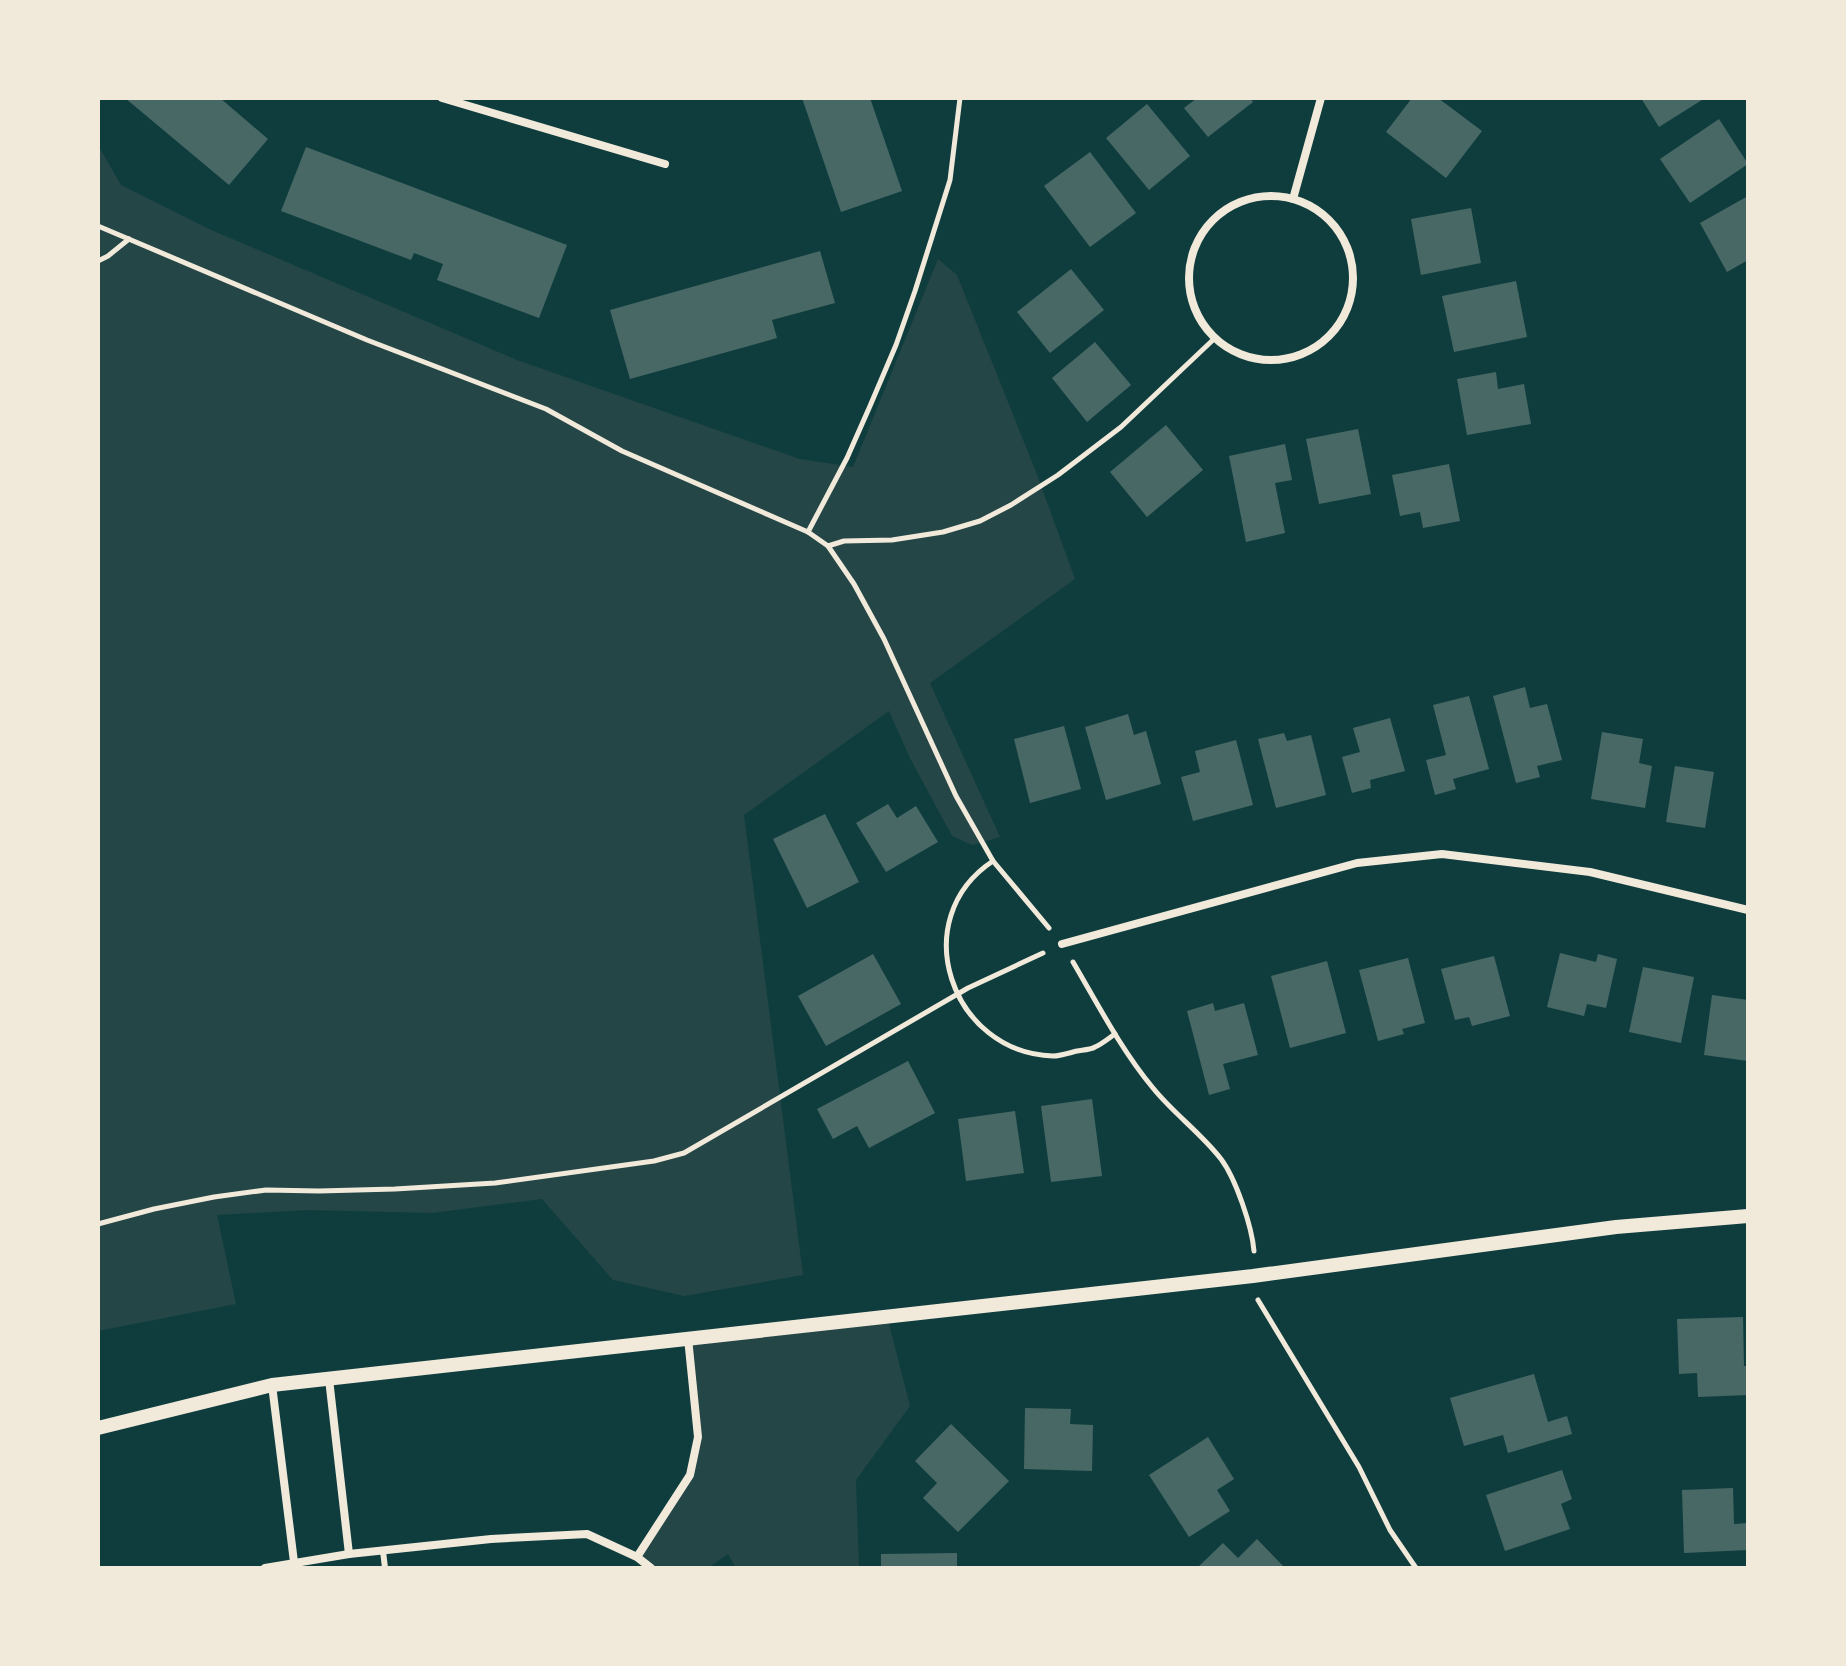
<svg xmlns="http://www.w3.org/2000/svg" width="1846" height="1666" font-family="Lora,serif">
<rect width="100%" height="100%" fill="#0f3d3e"/>
<!-- green -->
<g fill="#244646">
<path d="M98,145L121,185L209,229L517,360L800,459L853,467L938,259L957,275L1038,477L1075,579L930,683L1000,837L972,845L952,836L910,758L889,711L744,815L803,1275L684,1296L613,1280L542,1199L432,1213L308,1210L217,1215L236,1304L98,1331Z"/>
<path d="M887,1316L910,1406L856,1480L859,1568H736L728,1554L708,1568H651L637,1557L690,1475L698,1437L688,1338Z"/>
</g>
<!-- building -->
<g fill="#486865">
<path d="M125,98H220L268,139L229,185Z"/>
<path d="M802,98H870L902,191L841,212Z"/>
<path d="M1197,98H1250L1253,102L1208,137L1184,108Z"/>
<path d="M1412,98H1438L1482,131L1446,178L1386,132Z"/>
<path d="M1641,98H1705L1659,127Z"/>
<path d="M1147,104L1190,156L1149,190L1106,138Z"/>
<path d="M1719,119L1748,164L1690,203L1660,159Z"/>
<path d="M306,147L567,245L539,318L437,280L443,264L414,253L411,260L281,211Z"/>
<path d="M1090,152L1136,213L1090,247L1044,186Z"/>
<path d="M1748,196V260L1727,272L1700,223Z"/>
<path d="M1471,208L1481,263L1421,275L1411,219Z"/>
<path d="M820,251L835,303L772,320L777,338L630,379L610,310Z"/>
<path d="M1071,269L1104,310L1050,353L1017,312Z"/>
<path d="M1516,281L1527,337L1454,352L1442,296Z"/>
<path d="M1095,342L1131,385L1087,422L1052,378Z"/>
<path d="M1496,372L1498,389L1524,384L1531,424L1467,435L1457,379Z"/>
<path d="M1166,425L1203,470L1147,517L1110,472Z"/>
<path d="M1358,429L1371,494L1319,504L1306,439Z"/>
<path d="M1285,444L1292,480L1275,483L1285,533L1246,542L1229,456Z"/>
<path d="M1449,464L1460,521L1423,528L1420,512L1400,516L1392,475Z"/>
<path d="M1525,687L1530,708L1547,704L1562,760L1537,766L1540,777L1516,783L1493,696Z"/>
<path d="M1469,696L1489,769L1453,779L1456,789L1435,795L1426,760L1446,755L1433,705Z"/>
<path d="M1128,714L1134,735L1146,731L1161,784L1106,800L1085,727Z"/>
<path d="M1390,718L1405,771L1370,780L1371,788L1352,793L1342,757L1360,752L1353,728Z"/>
<path d="M1064,726L1081,789L1030,803L1014,739Z"/>
<path d="M1602,732L1643,739L1639,763L1652,766L1645,808L1591,799Z"/>
<path d="M1284,733L1287,741L1311,735L1326,795L1276,808L1258,739Z"/>
<path d="M1236,740L1253,805L1193,821L1181,777L1200,772L1195,751Z"/>
<path d="M1675,766L1714,772L1705,828L1666,822Z"/>
<path d="M888,804L897,818L916,806L938,842L886,872L856,823Z"/>
<path d="M825,814L859,882L807,908L773,839Z"/>
<path d="M1560,953L1596,962L1598,954L1617,959L1606,1008L1587,1004L1584,1016L1547,1007Z"/>
<path d="M873,954L901,1004L826,1046L798,996Z"/>
<path d="M1494,956L1510,1016L1472,1026L1469,1017L1455,1020L1441,969Z"/>
<path d="M1408,958L1425,1023L1402,1029L1404,1034L1378,1041L1359,970Z"/>
<path d="M1327,961L1346,1033L1290,1048L1271,976Z"/>
<path d="M1643,967L1694,977L1681,1043L1629,1032Z"/>
<path d="M1712,995L1748,1000V1061L1704,1055Z"/>
<path d="M1213,1003L1215,1011L1244,1003L1258,1055L1223,1064L1230,1089L1209,1095L1187,1011Z"/>
<path d="M908,1061L935,1113L869,1148L857,1126L833,1139L817,1109Z"/>
<path d="M1092,1099L1102,1176L1051,1182L1041,1106Z"/>
<path d="M1015,1111L1024,1173L966,1181L958,1119Z"/>
<path d="M1743,1317L1744,1366H1748V1395L1698,1397L1697,1373L1679,1374L1677,1319Z"/>
<path d="M1534,1374L1548,1422L1567,1416L1572,1434L1508,1453L1503,1435L1464,1446L1450,1398Z"/>
<path d="M1025,1408L1071,1409L1070,1424L1093,1425L1092,1471L1024,1469Z"/>
<path d="M951,1424L1009,1481L958,1532L923,1498L937,1483L915,1461Z"/>
<path d="M1208,1437L1234,1479L1217,1490L1230,1511L1189,1537L1149,1475Z"/>
<path d="M1562,1470L1572,1499L1561,1504L1570,1529L1505,1551L1486,1495Z"/>
<path d="M1733,1488L1734,1524L1748,1523V1550L1684,1553L1682,1490Z"/>
<path d="M1257,1539L1285,1568H1197L1223,1543L1238,1558Z"/>
<path d="M957,1553V1568H881V1554Z"/>
</g>
<g fill="none" stroke-linecap="round" stroke-linejoin="round">
<!-- path -->
<g stroke="#f1e9da" stroke-width="5">
<path d="M98,226L367,340L546,409L622,451L808,532L828,546L844,541L892,540L943,532L980,521L1011,505L1058,475L1121,427L1215,338"/>
<path d="M98,261L108,256L129,239"/>
<path d="M808,532L847,458L870,406L896,345L915,291L950,180L960,98"/>
<path d="M828,546L854,584L884,639L956,796L993,861L1049,928"/>
<path d="M993,861C905,919 951,1053 1053,1056C1060,1056 1069,1053 1077,1051C1082,1050 1090,1050 1095,1047C1102,1044 1109,1038 1115,1034"/>
<path d="M1073,962C1097,1003 1122,1051 1153,1088C1173,1113 1201,1133 1221,1159C1236,1179 1252,1227 1254,1251"/>
<path d="M98,1224L154,1209L214,1197L266,1190L319,1191L395,1189L495,1183L654,1161L684,1153L968,988L1043,953"/>
<path d="M1258,1300L1359,1467L1390,1530L1416,1568"/>
</g>
<!-- service -->
<path stroke="#f1e9da" stroke-width="6" d="M383,1551L385,1568"/>
<!-- minor -->
<g stroke="#f1e9da" stroke-width="8">
<path d="M442,98L665,164"/>
<circle cx="1271" cy="278" r="82"/>
<path d="M1293,199L1321,98"/>
<path d="M1062,944L1357,863L1442,854L1590,872L1748,910"/>
<path d="M329,1379L349,1554"/>
<path d="M272,1385L294,1562"/>
<path d="M637,1557L690,1475L698,1437L688,1338"/>
<path d="M265,1568L349,1554L491,1539L587,1534L637,1557L651,1568"/>
</g>
<!-- tertiary -->
<path stroke="#f1e9da" stroke-width="14" d="M98,1428L272,1385L1253,1276L1616,1227L1748,1216"/>
</g>
<!-- border -->
<rect width="1846" height="1666" fill="none" stroke="#f1e9da" stroke-width="200"/>
</svg>
